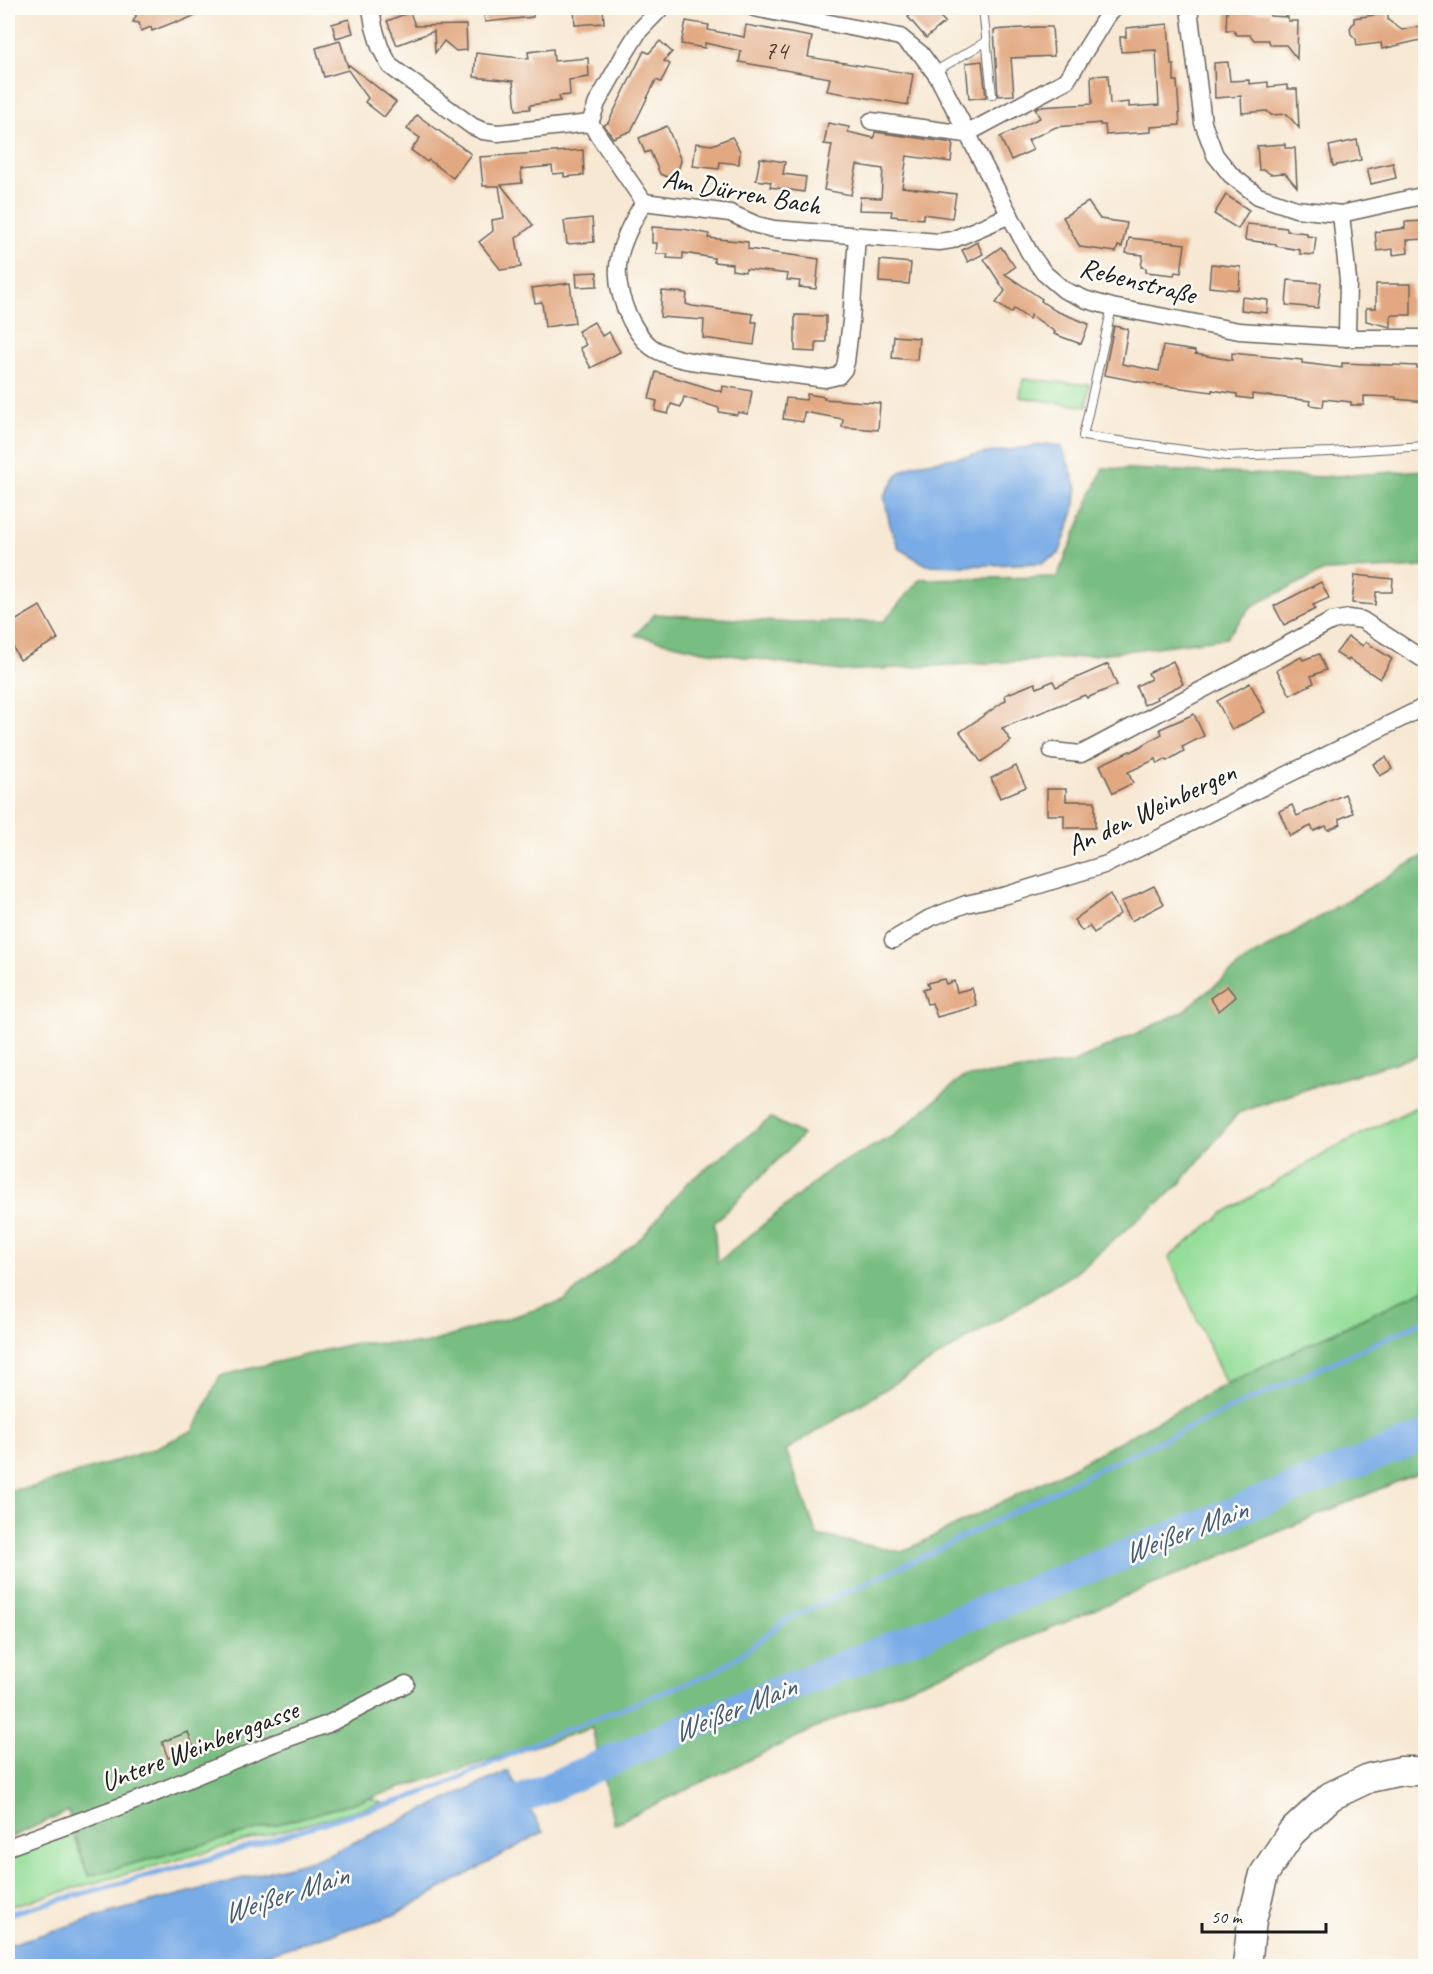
<svg xmlns="http://www.w3.org/2000/svg" width="1433" height="1974" font-family="Caveat,sans-serif">
<rect width="100%" height="100%" fill="#fdfcf7"/>
<filter id="ink" filterUnits="userSpaceOnUse"><feTurbulence type="fractalNoise" baseFrequency=".0167" numOctaves="2"/><feDisplacementMap in="SourceGraphic" scale="12" xChannelSelector="R" yChannelSelector="G"/><feConvolveMatrix kernelMatrix="1 2 1 2 8 2 1 2 1" color-interpolation-filters="sRGB"/></filter>
<filter id="wash" filterUnits="userSpaceOnUse"><feTurbulence type="fractalNoise" baseFrequency=".008" numOctaves="4" result="noise"/><feDisplacementMap in="SourceGraphic" scale="24" xChannelSelector="R" yChannelSelector="G"/><feGaussianBlur stdDeviation="1.35" result="paint"/><feColorMatrix in="noise" values="0 0 0 0 0 0 0 0 0 0 0 0 0 0 0 0 0 1.4 0 .05"/><feComposite in="paint" operator="in"/></filter>
<g filter="url(#wash)">
<rect width="100%" height="100%" fill="#f7e8d3"/>
<!-- green -->
<g fill="#95de99" stroke="#587d5a" stroke-width="1.5">
<path d="M1023,379L1090,385L1086,407L1020,397Z"/>
<path d="M1425,1103V1289L1226,1384L1169,1257L1225,1212L1339,1145Z"/>
<path d="M369,1798L382,1803L8,1907V1848L69,1824L88,1876Z"/>
</g>
<!-- forest -->
<g fill="#78bd81" stroke="#4a6c4e" stroke-width="1.5">
<path d="M1103,468L1323,477L1425,470V567L1324,571L1252,606L1226,638L1062,659L840,671L703,651L635,635L655,614L795,623L884,621L920,579L1057,577Z"/>
<path d="M1425,856V1054L1316,1086L1238,1113L1177,1187L1073,1274L786,1450L817,1535L902,1552L1065,1471L1226,1384L1425,1289V1470L835,1719L614,1824L592,1728L344,1806L88,1876L68,1811L8,1839V1490L30,1488L151,1450L194,1430L220,1376L355,1343L425,1344L563,1301L643,1236L685,1185L771,1118L803,1135L714,1223L717,1263L833,1167L893,1136L962,1078L1073,1063L1182,1012L1245,961L1414,861Z"/>
</g>
<!-- water -->
<g fill="#79ace6" stroke="#4a6481" stroke-width="1.5">
<path d="M1049,444L1062,447L1077,488L1074,511L1059,554L1042,563L961,566L927,565L899,549L890,525L884,496L899,473L915,464Z"/>
<path d="M508,1771L543,1832L394,1915L228,1966H8V1945L110,1913L320,1858Z"/>
</g>
<g fill="none" stroke-linecap="round" stroke-linejoin="round">
<!-- stream -->
<path stroke="#79ace6" stroke-width="5" d="M8,1914L213,1858L342,1817L403,1800L441,1786L546,1738L711,1674L742,1654L786,1620L937,1550L1103,1467L1426,1320"/>
<!-- river -->
<path stroke="#79ace6" stroke-width="30" d="M488,1814L700,1722L1426,1436"/>
</g>
<g id="blocks">
<!-- building -->
<g fill="#e2a881">
<path d="M133,8H210L211,9L177,23V21L152,31L151,27L141,31L139,23L133,22L136,16Z"/>
<path d="M483,8H533V17L485,22Z"/>
<path d="M574,8H603L604,23L575,25Z"/>
<path d="M920,8H932L945,22L926,38L908,17Z"/>
<path d="M1227,8H1252V12H1270V16L1288,17V21H1298L1297,59L1286,45H1271L1268,40H1254L1250,35H1237L1233,30H1226Z"/>
<path d="M410,12L415,26L466,25L467,50L456,51L444,41L435,53L434,31L397,45L387,21Z"/>
<path d="M1388,13V20L1402,30L1425,25V39L1382,49L1381,43L1357,46L1356,39L1351,34L1350,28L1354,22V18Z"/>
<path d="M349,19L353,33L336,38L332,24Z"/>
<path d="M686,21L709,25L708,30L744,37L746,25L812,37L808,57L913,74L908,105L827,91L830,78L739,62L741,51L705,43V48L681,44Z"/>
<path d="M1168,24L1171,65H1174V81H1177L1180,125L1151,127V132L1106,135L1105,125H1100V123L1056,127L1028,140L1033,150L1011,160L1000,137L1040,118L1035,109L1038,107L1092,104L1091,76L1108,75L1110,104L1129,102V107L1159,105L1156,50L1121,52L1120,37H1126V28Z"/>
<path d="M1037,27H1052L1054,56L1011,58L1014,95L998,96L994,30Z"/>
<path d="M340,41L348,67L349,65L396,102L384,117L365,102L368,98L348,70L324,77L316,48Z"/>
<path d="M660,41L672,52L664,61L670,64L661,82L656,80L631,131L613,138L604,125L608,123L644,51L649,53Z"/>
<path d="M553,49L554,61L588,58L589,77L569,80L570,95L559,96L560,101L530,105V109L516,110L513,81L474,77L476,53L529,59L528,52Z"/>
<path d="M982,61L986,97L969,99L966,63Z"/>
<path d="M1228,62L1230,81L1249,80V84L1268,82V87L1287,85V89H1297L1299,128L1287,114L1271,115L1267,111L1242,113L1241,96L1215,98L1214,63Z"/>
<path d="M417,115L471,154L453,178L429,160L427,162L411,150L420,138L407,129Z"/>
<path d="M828,123L849,127L848,132L874,138L875,132L953,143L951,162L907,156L902,187L956,194L952,218L923,214V219L891,216L892,211L859,210L860,197L881,198L883,169L857,165L851,195L824,190L832,145L824,144Z"/>
<path d="M667,126L681,161L675,180L660,174L650,151L645,153L639,138Z"/>
<path d="M732,137L740,151L739,164L720,162L719,169L693,166L696,143L712,145Z"/>
<path d="M1357,140L1361,160L1333,166L1329,146Z"/>
<path d="M1285,144V148H1295L1297,187L1285,173L1270,174L1265,170H1259L1257,146Z"/>
<path d="M583,150L584,175L564,177V173L553,174L552,166L521,169L522,183L501,185L533,225L516,238L521,267L501,270L479,242L493,231L492,220L504,218L499,186H483L480,157Z"/>
<path d="M760,158L785,162L783,174L806,177L804,192L770,187L771,182L756,180Z"/>
<path d="M1393,163L1396,178L1371,184L1367,169Z"/>
<path d="M1226,195L1249,210L1238,229L1214,214Z"/>
<path d="M1088,202L1100,219L1127,223L1122,247L1118,246L1116,252L1080,247L1063,217Z"/>
<path d="M592,218L594,242L567,244L564,221Z"/>
<path d="M1425,221V239L1407,240L1408,253L1393,255V249L1377,251L1375,232L1405,228V222Z"/>
<path d="M1247,224L1287,228V231L1307,233V236L1316,237L1314,255L1300,254V250L1276,246V244L1245,240Z"/>
<path d="M652,227L684,229L709,234L708,238L748,242V249L819,259L816,289L799,287L800,281L787,280L788,274L746,269L745,272L732,270V264L714,262V258L683,253V259L667,258L668,254H656L657,243H652Z"/>
<path d="M1129,238L1185,244L1181,273L1175,272L1174,275L1146,272V268L1141,267L1143,255L1126,253Z"/>
<path d="M977,242L983,254L968,262L962,250Z"/>
<path d="M1001,247L1015,267L1005,274L1042,299L1041,301L1056,311L1089,324L1081,344L1054,334L1055,332L1031,315L1029,319L1014,309L1011,313L996,303L1005,291L984,259Z"/>
<path d="M880,260L911,263L909,284L879,282Z"/>
<path d="M1211,264L1241,267L1239,290L1209,287Z"/>
<path d="M597,272V286L577,287L576,273Z"/>
<path d="M1288,280L1321,283L1318,308L1286,305Z"/>
<path d="M570,283L575,323L545,327L542,302L535,303L532,288Z"/>
<path d="M1376,284H1411V315H1391V327L1366,321V308H1376Z"/>
<path d="M662,291L687,293L686,304L692,306L753,314L752,322H757L754,345L703,338L704,320L660,317Z"/>
<path d="M1242,297L1268,300L1267,313L1241,310Z"/>
<path d="M795,315L826,316V342H816V352L795,351Z"/>
<path d="M594,322L602,336L609,332L620,352L591,368L580,348L586,345L578,331Z"/>
<path d="M1114,326L1128,329L1122,364L1159,371L1163,346L1195,351V354L1232,360V353L1302,360V363L1342,368V363L1417,366V368H1425V402L1396,399V397L1364,396V405H1351V402L1324,399L1323,407L1310,405L1311,401L1252,394V399L1237,397V394L1212,390V392L1151,384L1104,375Z"/>
<path d="M894,336L919,338L917,360L892,358Z"/>
<path d="M656,372L722,392L723,386L752,391L748,414L738,412L737,415L719,412V408L684,397L681,407L671,404L668,414L655,411L657,401L649,399Z"/>
<path d="M807,394L825,397L824,399L880,403L878,430L842,427L843,419L804,412L803,422L783,419L786,398L806,400Z"/>
<path d="M1355,575L1393,579L1392,592H1376L1375,605L1352,603Z"/>
<path d="M1321,582L1329,598L1313,605L1316,609L1284,625L1274,606Z"/>
<path d="M40,606L58,639L20,660L8,638V625Z"/>
<path d="M1348,637L1363,646L1366,642L1392,659L1380,679L1349,659L1348,661L1336,653Z"/>
<path d="M1319,654L1326,670L1311,676L1314,683L1290,695L1277,670L1301,657L1303,660Z"/>
<path d="M1173,661L1183,684L1156,697L1157,699L1144,705L1136,686L1151,679L1148,673Z"/>
<path d="M1108,664L1117,685L1087,698L1085,695L1002,728L1011,741L981,762L960,732L1006,700L1005,695L1035,683L1037,688L1053,681L1056,687Z"/>
<path d="M1250,683L1265,712L1232,730L1217,701Z"/>
<path d="M1194,714L1204,736L1182,747L1184,751L1167,761L1166,759L1158,764L1156,759L1128,772L1133,783L1113,793L1100,765L1130,751L1131,752L1162,734L1160,729Z"/>
<path d="M1386,757L1392,769L1380,776L1373,764Z"/>
<path d="M1016,766L1026,787L1000,798L991,778Z"/>
<path d="M1047,789H1066V801H1095V828H1064V815H1047Z"/>
<path d="M1345,794L1353,813L1339,819L1341,824L1328,830L1326,826L1314,831L1311,826L1290,836L1279,811L1292,805L1297,816Z"/>
<path d="M1154,886L1164,904L1131,921L1121,902Z"/>
<path d="M1110,894L1120,914L1094,933L1089,926L1082,931L1074,920Z"/>
<path d="M944,979L946,984L954,981L957,992L972,988L977,1006L937,1017L932,1003L927,1004L923,990L929,988L927,983Z"/>
<path d="M1227,986L1236,997L1219,1011L1210,998Z"/>
<path d="M188,1732L194,1748L168,1758L162,1742Z"/>
</g>
</g>
</g>
<g filter="url(#ink)">
<use href="#blocks" fill-opacity="0" stroke="#69635c" stroke-width="1.5"/>
<g fill="none" stroke-linecap="round" stroke-linejoin="round">
<defs>
<g id="service">
<path d="M983,8L992,95"/>
<path d="M934,72L987,41"/>
<path d="M1112,307L1083,436L1227,456L1331,452L1426,446"/>
</g>
<g id="minor">
<path d="M371,8L374,27L380,47L390,66L472,126L483,131L498,133L590,123"/>
<path d="M754,8L900,37L921,54L938,77L1029,252L1044,273L1064,290L1087,300L1112,307L1239,331L1347,338H1426"/>
<path d="M1189,8L1203,123L1215,155L1231,175L1258,196L1296,209L1341,214L1426,195"/>
<path d="M871,121L966,134L1067,80L1109,12L1115,8"/>
<path d="M590,123L597,103L624,55L639,31L661,8"/>
<path d="M590,123L644,202"/>
<path d="M644,202C618,245 607,274 631,321C637,332 647,346 658,351C680,362 706,363 730,366C761,371 793,375 825,379L838,376L844,369L846,362L851,321L857,236"/>
<path d="M644,202L730,213L757,225L774,229L939,242L952,240L1010,215"/>
<path d="M1341,214L1348,280L1347,338"/>
<path d="M1052,751L1081,754L1332,621L1349,618L1362,620L1426,661"/>
<path d="M893,940L930,918L966,904L1007,895L1107,864L1426,706"/>
<path d="M8,1847L146,1797L272,1744L328,1724L406,1684"/>
</g>
<path id="trunk" d="M1247,1966L1252,1920L1264,1874L1291,1833L1331,1796L1369,1778L1401,1771H1426"/>
</defs>
<!-- service casing -->
<use href="#service" stroke="#69635c" stroke-width="10"/>
<!-- minor casing -->
<use href="#minor" stroke="#69635c" stroke-width="19"/>
<!-- trunk casing -->
<use href="#trunk" stroke="#69635c" stroke-width="31"/>
<!-- service -->
<use href="#service" stroke="#fff" stroke-width="8"/>
<!-- minor -->
<use href="#minor" stroke="#fff" stroke-width="16"/>
<!-- trunk -->
<use href="#trunk" stroke="#fff" stroke-width="28"/>
</g>
</g>
<g text-anchor="middle" stroke-width="5" stroke-linejoin="round" paint-order="stroke">
<!-- number labels -->
<g font-size="26" fill="#4e3f35">
<text x="776" y="59">74</text>
</g>
<!-- street labels -->
<g font-size="28" fill="#1c1c1c" stroke="#fdfcf7">
<text transform="translate(742 191) rotate(10)" y="10">Am Dürren Bach</text>
<text transform="translate(1138 280) rotate(14)" y="10">Rebenstraße</text>
<text transform="translate(1151 808) rotate(-25)" y="10">An den Weinbergen</text>
<text transform="translate(199 1745) rotate(-21)" y="10">Untere Weinberggasse</text>
</g>
<!-- water labels -->
<g font-size="30" font-style="italic" fill="#465d77" stroke="#fdfcf7">
<text transform="translate(1185 1531) rotate(-21)" y="10">Weißer Main</text>
<text transform="translate(734 1709) rotate(-22)" y="10">Weißer Main</text>
<text transform="translate(285 1894) rotate(-18)" y="10">Weißer Main</text>
</g>
</g>
<!-- margin -->
<rect width="1433" height="1974" fill="none" stroke="#fdfcf7" stroke-width="30"/>
<!-- scale -->
<path d="M1202 1923v9h124v-9" fill="none" stroke="#1c1c1c" stroke-width="3"/>
<text x="1211" y="1923" font-size="18" fill="#1c1c1c" stroke="#fdfcf7" stroke-width="4.5" paint-order="stroke">50 m</text>
</svg>
